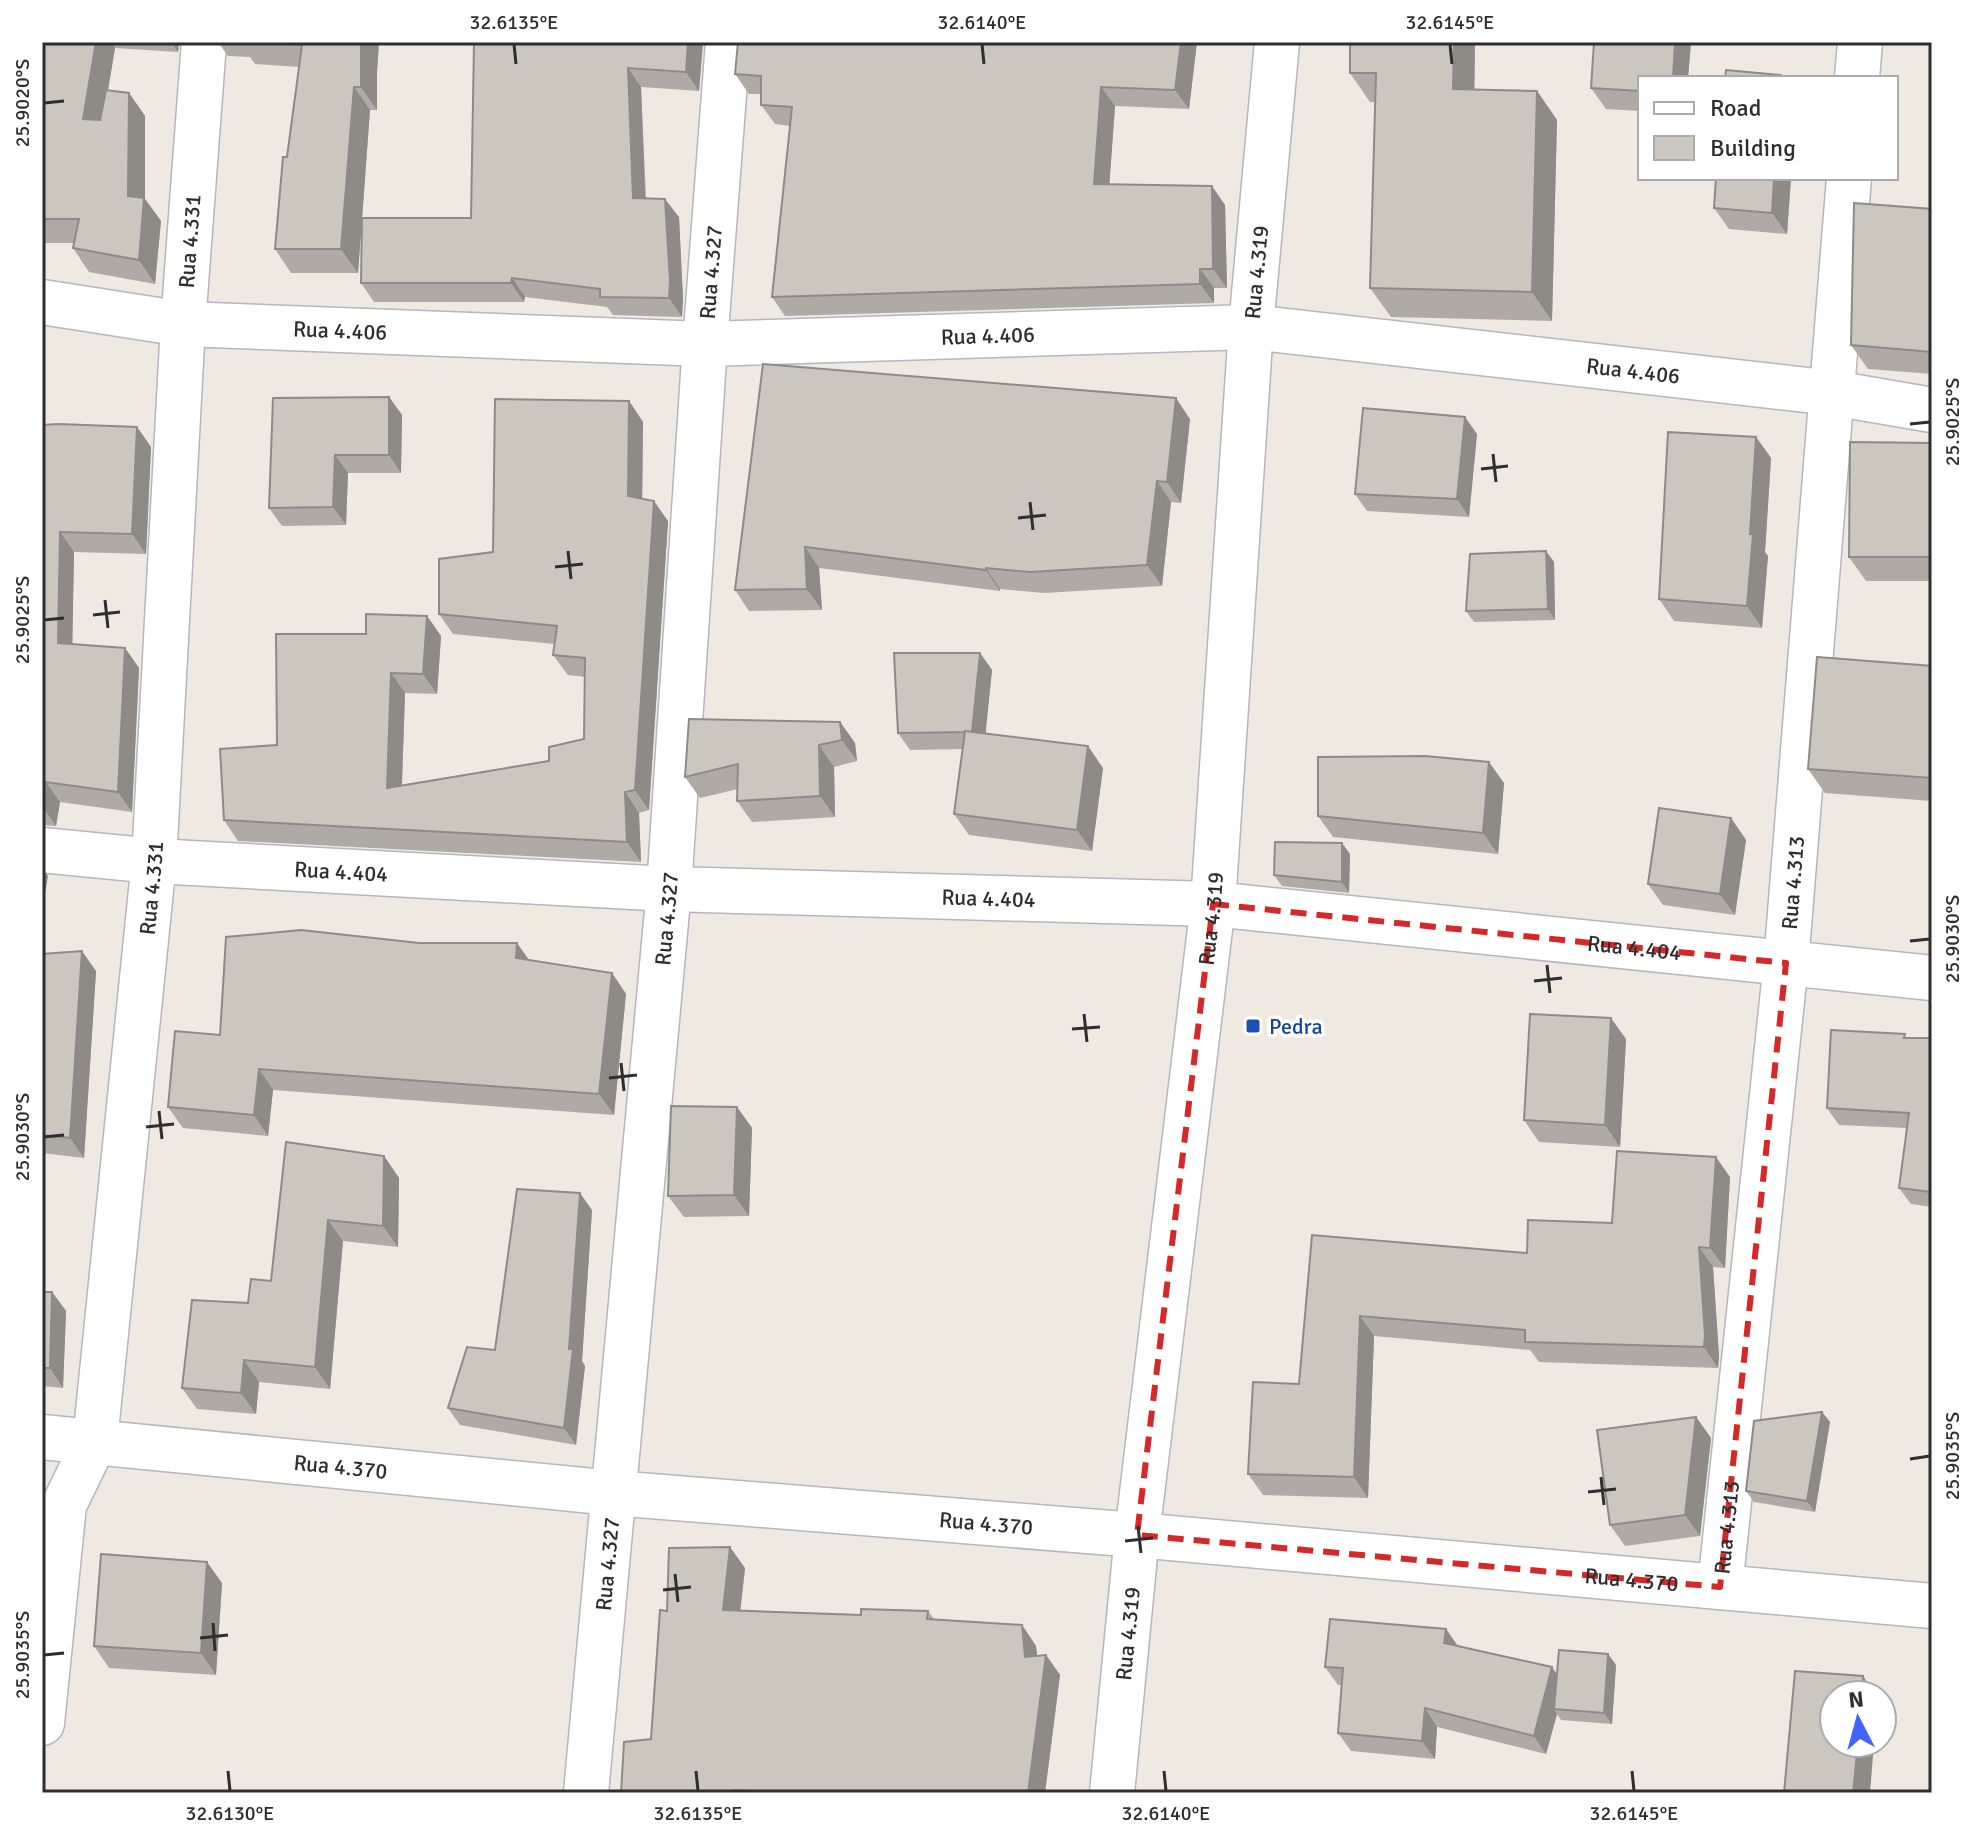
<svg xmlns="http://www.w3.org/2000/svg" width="1974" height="1835" font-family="Signika,sans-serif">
<rect width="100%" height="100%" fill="#efe9e1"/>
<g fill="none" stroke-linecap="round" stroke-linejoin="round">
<defs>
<g id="minor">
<path d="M1857,78L1860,42"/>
<path id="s1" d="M42,302L183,324L705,344L1251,327L1833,393L1932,410"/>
<path id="s2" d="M42,850L154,861L669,889L1213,904L1932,978"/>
<path id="s3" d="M42,1437L613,1493L1137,1535L1932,1606"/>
<path id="s4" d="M1720,1587L1786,963L1849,178"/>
<path id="s5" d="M42,1723L64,1505L95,1441L154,861L183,324L204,42"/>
<path id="s6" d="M586,1793L669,889L705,344L728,42"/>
</g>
<g id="tertiary">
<path id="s7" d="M1112,1793L1137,1535L1213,904L1251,327L1277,42"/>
</g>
</defs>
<!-- minor casing -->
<use href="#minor" stroke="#b4b7c1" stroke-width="47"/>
<!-- tertiary casing -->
<use href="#tertiary" stroke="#b4b7c1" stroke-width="47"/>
<!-- minor -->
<use href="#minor" stroke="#fff" stroke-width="44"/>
<!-- tertiary -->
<use href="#tertiary" stroke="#fff" stroke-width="44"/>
</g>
<!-- wall -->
<g fill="#afaba4">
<path d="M42,42H179L178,52L115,48L108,91L129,93L145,116V199L161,221L155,284L89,272L73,248L74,243H42Z"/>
<path d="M218,42H379L377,72V110H370L358,273H291L275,249L299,67L255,64L250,57L228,56Z"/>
<path d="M474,42H703L699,91L641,87L646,198L679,217L683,299L682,317L613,315L607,307L525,297L524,302H374L361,283L471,218Z"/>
<path d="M738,42H1197L1189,109L1115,106L1109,184L1225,205L1227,288H1214V303L785,316L772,297L790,126L775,124L761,105V94H749L735,74Z"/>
<path d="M1475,42L1474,89L1537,91L1557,120L1552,321L1391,317L1370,288L1375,102H1370L1350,73Z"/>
<path d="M1691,42L1688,78H1640V111L1606,109L1591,88Z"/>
<path d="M1716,178H1791L1787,234L1729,229L1714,208Z"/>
<path d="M1932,209V374L1868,369L1851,345Z"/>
<path d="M763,364L1190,419L1181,503L1171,502L1162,586L1044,593L1000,589V591L819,568L822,610L749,611L735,590Z"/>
<path d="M389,397L402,415L401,473H348L346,525L282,526L269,508Z"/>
<path d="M629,401L643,422L642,498L668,521L649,810L639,813L641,862L238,841L224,820L277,745L366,634L427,616L441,636L437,694L405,693L402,786L549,761L584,739L585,677L568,675L553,655L555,644L453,634L439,614Z"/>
<path d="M42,425L137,427L151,447L146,554L74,552L72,644L125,648L139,668L132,812L60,802L56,826L42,825Z"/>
<path d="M1477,434L1469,517L1367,511L1355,494Z"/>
<path d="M1756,437L1771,458L1765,552L1768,556L1762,628L1674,621L1659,599Z"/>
<path d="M1932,443V581H1866L1849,557Z"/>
<path d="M1546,551L1554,562L1555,620L1474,622L1466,611Z"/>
<path d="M980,653L992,670L985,734L1103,768L1092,851L969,835L954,814L963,749L910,750L898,733Z"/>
<path d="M1932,666V801L1825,793L1808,769Z"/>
<path d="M840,722L855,743L857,761L834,767L835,817L752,822L737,801L738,789L700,798L685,777Z"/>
<path d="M1504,783L1498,854L1333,837L1318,816Z"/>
<path d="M1731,818L1746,840L1735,915L1663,905L1648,884Z"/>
<path d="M1350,854L1349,893L1282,886L1274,875Z"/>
<path d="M42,954L96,971L84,1158L42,1153Z"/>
<path d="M529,960L612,973L626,994L614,1115L273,1090L268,1136L183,1128L168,1107L220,1035Z"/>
<path d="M1907,1038H1932V1207L1911,1204L1899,1188L1907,1128L1839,1125L1827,1108Z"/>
<path d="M1626,1039L1620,1147L1539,1142L1524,1120Z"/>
<path d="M737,1107L752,1128L749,1216L684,1217L668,1196Z"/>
<path d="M384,1156L399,1178L398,1247L343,1241L330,1389L259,1382L256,1414L197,1409L182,1388L271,1281Z"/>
<path d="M1730,1177L1725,1268L1713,1267L1719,1356L1718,1368L1539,1362L1530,1350L1374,1336L1368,1498L1263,1495L1248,1474L1299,1384L1312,1235L1527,1253L1612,1223Z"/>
<path d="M592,1210L582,1361L585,1366L576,1445L460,1425L448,1408L495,1350Z"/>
<path d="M42,1292H52L66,1311L63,1388L42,1386Z"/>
<path d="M1822,1412L1830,1422L1815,1512L1754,1502L1746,1491Z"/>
<path d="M1696,1417L1711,1438L1700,1536L1625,1546L1610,1525Z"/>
<path d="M745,1568L740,1611L861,1615L928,1611L934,1619L1022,1625L1036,1646L1037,1656L1046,1655L1060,1675L1045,1793H621L651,1739L667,1611Z"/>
<path d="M222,1583L216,1675L109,1668L94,1646Z"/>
<path d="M1446,1629L1457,1645L1557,1674L1608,1654L1616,1665L1612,1724L1561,1720L1557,1714L1546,1754L1437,1727L1435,1759L1351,1751L1338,1733L1342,1685H1338L1325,1667Z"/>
</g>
<!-- shaded-wall -->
<g fill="#8e8b86">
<path d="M96,42H111L115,48L99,143L83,119Z"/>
<path d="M171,42H179L178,52Z"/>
<path d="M361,42H379L377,72V110L361,87Z"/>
<path d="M688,42H703L699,91L686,72Z"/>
<path d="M1181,42H1197L1189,109L1175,90Z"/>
<path d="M1454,42H1475L1474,118L1453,89Z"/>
<path d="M1675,42H1691L1688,78H1673Z"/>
<path d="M628,68L641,87L646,217L633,198Z"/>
<path d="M354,87L370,110L358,273L341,249Z"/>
<path d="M1101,87L1115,106L1108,204L1094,184Z"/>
<path d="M1537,91L1557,120L1552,321L1532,292Z"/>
<path d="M129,93L145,116V199L161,221L155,284L139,260L128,196Z"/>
<path d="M1774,178H1791L1787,234L1772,213Z"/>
<path d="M1212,186L1225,205L1227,288L1213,269Z"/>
<path d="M665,199L679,217L683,299L682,317L669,298Z"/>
<path d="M1200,269L1214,288V303L1200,284Z"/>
<path d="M512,278L525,297L524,302L511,283Z"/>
<path d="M389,397L402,415L401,473L389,455Z"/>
<path d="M1176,398L1190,419L1181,503L1167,482Z"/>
<path d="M629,401L643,422L642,516L628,496Z"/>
<path d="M1465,417L1477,434L1469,517L1457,499Z"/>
<path d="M137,427L151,447L146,554L132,534Z"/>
<path d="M1756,437L1771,458L1765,552L1768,556L1762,628L1747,606L1750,534Z"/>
<path d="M335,455L348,473L346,525L333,507Z"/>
<path d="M1157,481L1171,502L1162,586L1147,565Z"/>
<path d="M654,501L668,521L649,810L635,790Z"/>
<path d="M60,532L74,552L72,663L58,643Z"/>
<path d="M805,547L819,568L822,610L807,589Z"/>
<path d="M1546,551L1554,562L1555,620L1548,609Z"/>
<path d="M986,568L1000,589V591L986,570Z"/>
<path d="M427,616L441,636L437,694L423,674Z"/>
<path d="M125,648L139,668L132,812L118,792Z"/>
<path d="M980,653L992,670L984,749L972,732Z"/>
<path d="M391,673L405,693L401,809L387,788Z"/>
<path d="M840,722L855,743L857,761L842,740Z"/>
<path d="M819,745L834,767L835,817L820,796Z"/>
<path d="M1088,746L1103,768L1092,851L1077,830Z"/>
<path d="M1489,762L1504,783L1498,854L1483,833Z"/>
<path d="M46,782L60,802L56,826L42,806Z"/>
<path d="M625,792L639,813L641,862L627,842Z"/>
<path d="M1731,818L1746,840L1735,915L1720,894Z"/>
<path d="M1342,843L1350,854L1349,893L1342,882Z"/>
<path d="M42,867L48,876L43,906L42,904Z"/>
<path d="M517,943L532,964L516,958Z"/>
<path d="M82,951L96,971L84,1158L70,1138Z"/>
<path d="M612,973L626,994L614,1115L599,1094Z"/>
<path d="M1611,1018L1626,1039L1620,1147L1605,1125Z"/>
<path d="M259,1069L273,1090L268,1136L254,1115Z"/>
<path d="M737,1107L752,1128L749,1216L734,1195Z"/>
<path d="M384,1156L399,1178L398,1247L383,1226Z"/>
<path d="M1716,1157L1730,1177L1725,1268L1710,1248Z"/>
<path d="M580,1193L592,1210L582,1361L585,1366L576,1445L564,1428Z"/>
<path d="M328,1220L343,1241L330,1389L315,1367Z"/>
<path d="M1699,1247L1713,1267L1719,1356L1718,1368L1704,1347Z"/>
<path d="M52,1292L66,1311L63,1388L50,1368Z"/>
<path d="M1360,1316L1374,1336L1368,1498L1354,1477Z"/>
<path d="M244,1360L259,1382L256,1414L241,1393Z"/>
<path d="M1822,1412L1830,1422L1815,1512L1807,1501Z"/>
<path d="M1696,1417L1711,1438L1700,1536L1685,1515Z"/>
<path d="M730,1547L745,1568L738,1631L723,1610Z"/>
<path d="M207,1562L222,1583L216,1675L201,1653Z"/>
<path d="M1022,1625L1036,1646L1040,1677L1025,1657Z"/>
<path d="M1446,1629L1459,1648L1444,1643Z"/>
<path d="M1608,1654L1616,1665L1612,1724L1604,1713Z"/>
<path d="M1046,1655L1060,1675L1045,1793H1028Z"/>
<path d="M1552,1667L1564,1685L1554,1709L1557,1714L1546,1754L1534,1736Z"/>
<path d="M1863,1676L1876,1695H1862Z"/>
<path d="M1425,1708L1437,1727L1435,1759L1422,1741Z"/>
<path d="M1858,1743H1874L1870,1793H1853Z"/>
</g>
<!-- building -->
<g fill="#cbc7bf" stroke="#8e8b86" stroke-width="2">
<path d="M42,42H96L83,119L100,120L106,90L129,93L128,196L144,198L139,260L73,248L79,219H42Z"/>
<path d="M257,42H361V87H354L341,249H275L283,157H287L302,45Z"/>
<path d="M474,42H688L686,72L628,68L633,198L665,199L670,281L669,298L600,297V289L512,278L511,283H361L362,218H471Z"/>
<path d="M738,42H1181L1175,90L1101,87L1094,184L1212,186L1213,269H1200V284L772,297L792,107L761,105V76L735,74Z"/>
<path d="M1350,42H1454L1453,89L1537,91L1532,292L1370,288L1376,73H1350Z"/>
<path d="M1594,42H1675L1673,78H1640V91L1591,88Z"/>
<path d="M1726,70L1781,75V78H1725Z"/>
<path d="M1716,178H1774L1772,213L1714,208Z"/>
<path d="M1854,203L1932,209V352L1851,345Z"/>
<path d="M763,364L1176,398L1167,482L1157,481L1147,565L1030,572L986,568V570L805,547L807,589L735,590Z"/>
<path d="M389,397V455H335L333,507L269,508L273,398Z"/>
<path d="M495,399L629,401L628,496L654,501L635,790L625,792L627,842L224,820L220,749L277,745L276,634H366V614L427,616L423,674L391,673L387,788L549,761V747L584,739L585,658L553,655L557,626L439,614V559L493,552Z"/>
<path d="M1363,408L1465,417L1457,499L1355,494Z"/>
<path d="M58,424L137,427L132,534L60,532L58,643L125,648L118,792L46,782L42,806V425Z"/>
<path d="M1668,432L1756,437L1750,534H1753L1747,606L1659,599Z"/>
<path d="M1850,442L1932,443V557H1849Z"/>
<path d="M1546,551L1548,609L1466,611L1470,554Z"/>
<path d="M894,653H980L972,732L898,733Z"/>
<path d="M1817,657L1932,666V778L1808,769Z"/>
<path d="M689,719L840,722L842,740L819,745L820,796L737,801L738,764L685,777Z"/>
<path d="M965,731L1088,746L1077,830L954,814Z"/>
<path d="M1425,756L1489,762L1483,833L1318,816V757Z"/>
<path d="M1659,808L1731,818L1720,894L1648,884Z"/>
<path d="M1275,842L1342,843V882L1274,875Z"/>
<path d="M301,930L419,943H517L516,958L612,973L599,1094L259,1069L254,1115L168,1107L175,1031L220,1035L226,937Z"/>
<path d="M82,951L70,1138L42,1135V954Z"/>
<path d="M1530,1014L1611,1018L1605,1125L1524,1120Z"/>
<path d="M1831,1030L1905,1034L1904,1038H1932V1192L1899,1188L1909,1113L1827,1108Z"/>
<path d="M671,1106L737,1107L734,1195L668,1196Z"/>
<path d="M286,1142L384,1156L383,1226L328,1220L315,1367L244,1360L241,1393L182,1388L192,1300L248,1303L251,1279L271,1281Z"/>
<path d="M1617,1151L1716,1157L1710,1248L1699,1247L1705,1336L1704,1347L1525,1342V1330L1360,1316L1354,1477L1248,1474L1253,1382L1299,1384L1312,1235L1527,1253L1528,1220L1612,1223Z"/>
<path d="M517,1189L580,1193L569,1349H573L564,1428L448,1408L467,1347L495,1350Z"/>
<path d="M42,1292H52L50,1368H42Z"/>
<path d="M1822,1412L1807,1501L1746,1491L1754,1421Z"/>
<path d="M1696,1417L1685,1515L1610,1525L1597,1430Z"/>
<path d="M730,1547L723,1610L861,1615V1609L928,1611L927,1619L1022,1625L1025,1657L1046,1655L1028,1793H774L734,1790V1793H621L624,1742L651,1739L660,1610L667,1611L669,1548Z"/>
<path d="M101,1554L207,1562L201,1653L94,1646Z"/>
<path d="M1330,1619L1446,1629L1444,1643L1552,1667L1534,1736L1425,1708L1422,1741L1338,1733L1343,1668L1325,1667Z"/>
<path d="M1559,1650L1608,1654L1604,1713L1554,1709Z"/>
<path d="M1795,1671L1863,1676L1862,1695H1834V1743H1858L1853,1793H1784Z"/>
</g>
<!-- marked area -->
<path fill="none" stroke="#d62828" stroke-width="6" stroke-dasharray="16 10" stroke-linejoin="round" d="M1213,904L1786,963L1720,1587L1137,1535Z"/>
<!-- ticks -->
<path fill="none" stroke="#2e2e2e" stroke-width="3" d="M514,44L516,64M982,44L984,64M1450,44L1452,64M44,103L64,101M1910,424L1930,422M1493,454L1496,482M1481,469L1508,466M1030,502L1033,530M1018,518L1046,515M568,551L571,579M555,567L583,564M105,600L108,628M93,615L120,612M44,620L64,618M1910,941L1930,939M1547,965L1550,993M1534,981L1562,978M1084,1014L1087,1042M1072,1029L1100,1027M621,1063L624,1091M609,1078L637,1075M159,1111L162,1139M146,1127L174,1124M44,1137L64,1135M1910,1459L1930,1456M1601,1477L1604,1505M1588,1492L1616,1489M1138,1526L1141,1553M1125,1541L1153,1538M675,1574L678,1602M663,1590L691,1587M213,1623L215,1651M200,1638L228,1635M44,1655L64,1653M228,1771L230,1791M696,1771L698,1791M1164,1771L1166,1791M1632,1771L1634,1791"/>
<!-- markers -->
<rect fill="#1a4fb4" stroke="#fff" stroke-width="3" x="1245" y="1018" width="16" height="16" rx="4"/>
<g text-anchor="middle" stroke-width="7" stroke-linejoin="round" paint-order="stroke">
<!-- street labels -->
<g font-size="22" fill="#2e2e2e" stroke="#fff">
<text dy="8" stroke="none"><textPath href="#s5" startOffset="1494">Rua 4.331</textPath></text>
<text dy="8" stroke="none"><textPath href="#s6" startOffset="1526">Rua 4.327</textPath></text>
<text dy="8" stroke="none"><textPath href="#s7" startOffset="1528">Rua 4.319</textPath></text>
<text dy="8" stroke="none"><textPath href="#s1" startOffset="300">Rua 4.406</textPath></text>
<text dy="8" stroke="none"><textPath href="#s1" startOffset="948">Rua 4.406</textPath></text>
<text dy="8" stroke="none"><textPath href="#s1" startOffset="1596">Rua 4.406</textPath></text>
<text dy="8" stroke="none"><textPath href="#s2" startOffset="300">Rua 4.404</textPath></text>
<text dy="8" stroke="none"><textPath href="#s4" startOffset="708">Rua 4.313</textPath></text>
<text dy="8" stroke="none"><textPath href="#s5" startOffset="846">Rua 4.331</textPath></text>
<text dy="8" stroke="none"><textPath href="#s2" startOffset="948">Rua 4.404</textPath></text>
<text dy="8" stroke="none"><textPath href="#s6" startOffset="878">Rua 4.327</textPath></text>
<text dy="8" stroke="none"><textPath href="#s7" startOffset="880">Rua 4.319</textPath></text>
<text dy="8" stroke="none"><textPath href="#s2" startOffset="1596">Rua 4.404</textPath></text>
<text dy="8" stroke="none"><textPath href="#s3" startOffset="300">Rua 4.370</textPath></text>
<text dy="8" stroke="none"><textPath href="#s3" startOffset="948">Rua 4.370</textPath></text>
<text dy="8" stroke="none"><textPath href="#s4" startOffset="60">Rua 4.313</textPath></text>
<text dy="8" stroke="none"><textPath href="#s6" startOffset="230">Rua 4.327</textPath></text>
<text dy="8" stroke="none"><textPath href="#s3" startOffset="1596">Rua 4.370</textPath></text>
<text dy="8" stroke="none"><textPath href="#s7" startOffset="160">Rua 4.319</textPath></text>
</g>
<!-- transit labels -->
<g font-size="22" fill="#164399" stroke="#fff" text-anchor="start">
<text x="1269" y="1034">Pedra</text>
</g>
</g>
<!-- border -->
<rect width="1974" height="1835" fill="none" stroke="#ffffff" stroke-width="88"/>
<!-- legend -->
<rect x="1638" y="76" width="260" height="104" fill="#ffffff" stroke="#ababab" stroke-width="2"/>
<rect x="1654" y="102" width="40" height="12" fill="#ffffff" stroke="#ababab" stroke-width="2"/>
<text x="1710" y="116" font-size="24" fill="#2e2e2e">Road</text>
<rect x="1654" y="136" width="40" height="24" fill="#cbc7bf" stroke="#ababab" stroke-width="2"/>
<text x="1710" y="156" font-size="24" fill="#2e2e2e">Building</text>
<!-- north arrow -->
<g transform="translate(1858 1719) rotate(354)"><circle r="38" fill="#ffffff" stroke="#ababab" stroke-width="2"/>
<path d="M0-6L14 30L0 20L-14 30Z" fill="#4264fb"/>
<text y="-12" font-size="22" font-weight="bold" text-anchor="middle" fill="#2e2e2e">N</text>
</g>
<rect x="44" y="44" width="1886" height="1747" fill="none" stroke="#2e2e2e" stroke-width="3"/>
<g font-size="20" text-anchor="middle" fill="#2e2e2e">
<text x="514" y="29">32.6135°E</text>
<text x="982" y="29">32.6140°E</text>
<text x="1450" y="29">32.6145°E</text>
<text transform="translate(22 103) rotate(-90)" y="7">25.9020°S</text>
<text transform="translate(1952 422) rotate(-90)" y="7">25.9025°S</text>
<text transform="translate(22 620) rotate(-90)" y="7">25.9025°S</text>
<text transform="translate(1952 939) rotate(-90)" y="7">25.9030°S</text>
<text transform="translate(22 1137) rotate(-90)" y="7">25.9030°S</text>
<text transform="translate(1952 1456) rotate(-90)" y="7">25.9035°S</text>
<text transform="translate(22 1655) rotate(-90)" y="7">25.9035°S</text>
<text x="230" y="1820">32.6130°E</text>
<text x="698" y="1820">32.6135°E</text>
<text x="1166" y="1820">32.6140°E</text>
<text x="1634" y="1820">32.6145°E</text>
</g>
</svg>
